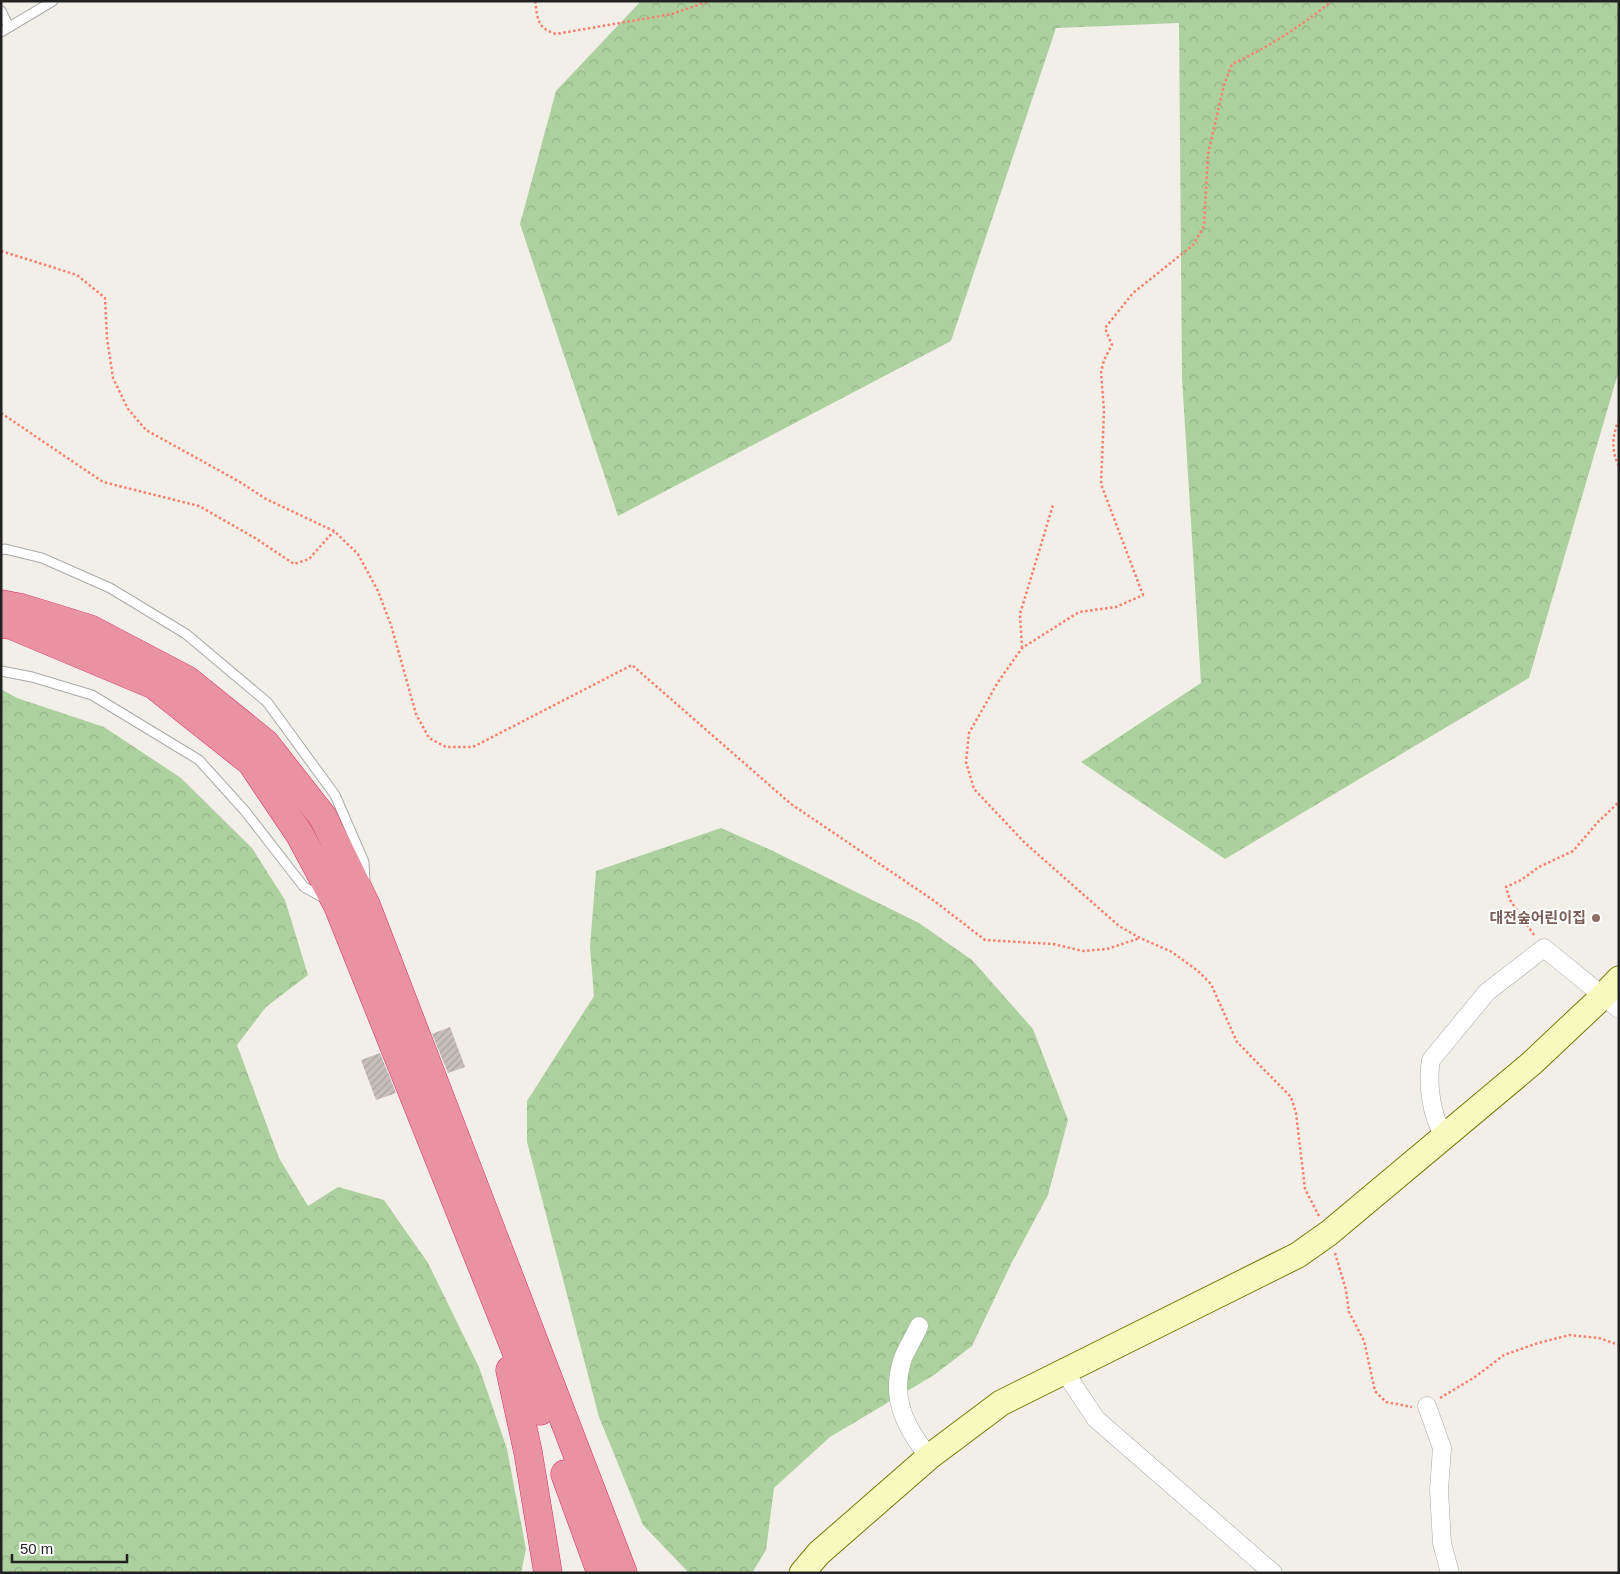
<svg xmlns="http://www.w3.org/2000/svg" width="1620" height="1574" font-family="Helvetica,'Noto Sans KR',sans-serif">
<defs>
<pattern id="forest-crowns" width="20" height="18" patternUnits="userSpaceOnUse" patternTransform="scale(1.25)"><rect width="20" height="18" fill="#add19e"/><path d="M2 6a3 3 0 1 1 6 0M12 15a3 3 0 1 1 6 0" fill="none" stroke="#95b388"/></pattern>
<pattern id="building-hatch" width="6" height="6" patternUnits="userSpaceOnUse" patternTransform="scale(1.25)"><rect width="6" height="6" fill="#c7bfb8"/><path d="M-1 1l2-2M0 6l6-6M5 7l2-2" fill="none" stroke="#aba49e"/></pattern>
</defs>
<rect width="100%" height="100%" fill="#f2efe9"/>
<!-- forest -->
<g fill="url(#forest-crowns)">
<path d="M641,1H1619V370L1529,678L1225,859L1081,762L1201,683L1182,378L1179,23L1056,28L951,341L618,516L520,224L556,91Z"/>
<path d="M1,689L17,698L104,727L181,778L252,848L285,900L308,975L266,1007L237,1045L279,1158L308,1206L338,1187L384,1200L428,1263L479,1367L507,1449L526,1549L521,1573H1Z"/>
<path d="M721,828L771,850L919,923L972,960L1033,1029L1068,1120L1048,1195L1011,1264L972,1346L934,1375L830,1437L774,1488L766,1550L752,1573H689L643,1525L599,1417L527,1142V1101L594,996L590,947L596,871Z"/>
</g>
<!-- building -->
<g fill="url(#building-hatch)">
<path d="M450,1027L465,1067L448,1073L432,1034Z"/>
<path d="M380,1053L396,1093L376,1100L361,1060Z"/>
</g>
<g fill="none" stroke-linecap="round" stroke-linejoin="round">
<defs>
<g id="lane">
<path d="M1,11L9,27"/>
<path d="M1,32L53,1"/>
<path d="M1,550L5,549L42,558L110,588L186,634L267,702L335,795L364,862L365,882"/>
<path d="M1,671L32,677L92,695L199,760L245,811L304,887L324,898"/>
</g>
<g id="street">
<path d="M1444,1135C1431,1117 1427,1082 1431,1060L1487,992L1544,948L1619,1009"/>
<path d="M919,1326C914,1338 906,1349 902,1361C890,1399 906,1428 929,1457"/>
<path d="M1064,1371L1096,1419L1273,1573"/>
<path d="M1427,1406L1442,1448L1439,1490L1442,1543L1450,1573"/>
</g>
<path id="secondary" d="M802,1573L819,1553L929,1457L1001,1403L1298,1255L1329,1233L1532,1063L1602,997L1619,979"/>
<g id="highway">
<path d="M1,604L22,608L90,629L187,680L265,743L323,817L366,905L623,1573"/>
<path d="M1,624L11,625L154,685L251,762L300,835L338,906L540,1411"/>
<path d="M510,1370L528,1452L548,1573"/>
<path d="M565,1474L601,1573"/>
</g>
</defs>
<!-- lane casing -->
<use href="#lane" stroke="#a9a9a9" stroke-width="11"/>
<!-- street casing -->
<use href="#street" stroke="#a9a9a9" stroke-width="19"/>
<!-- secondary casing -->
<use href="#secondary" stroke="#707d05" stroke-width="27"/>
<!-- highway casing -->
<use href="#highway" stroke="#dc2a67" stroke-width="29"/>
<!-- path -->
<g stroke="#fa8072" stroke-width="2.5" stroke-dasharray="2.5 2.5" stroke-linecap="butt">
<path d="M535,1C538,20 537,28 556,34L672,14L709,1"/>
<path d="M1,251L77,275L105,298L107,338L113,378L128,409L146,430L240,482L266,499L334,531L358,554L378,591L391,625L416,714L429,738L446,747H473L632,665L791,804L933,900L985,940L1053,944L1083,951L1107,949L1140,938"/>
<path d="M1,413L103,482L199,506L255,538L294,564L309,559L334,531"/>
<path d="M1619,420C1612,435 1611,451 1619,466"/>
<path d="M1022,648L1020,614L1053,505"/>
<path d="M1534,935L1510,900L1506,887L1521,880L1539,867L1573,851L1598,822L1619,802"/>
<path d="M1319,1216L1305,1189L1296,1113L1291,1097L1237,1042L1211,984L1198,971L1172,952L1140,938L1119,926L1025,843L974,789L966,762L969,733L998,682L1022,648L1079,612L1116,607L1143,595L1101,484L1104,411L1101,372L1104,360L1112,345L1105,328L1133,293L1193,245L1204,226L1208,154L1224,85L1232,64C1269,47 1301,26 1332,1"/>
<path d="M1335,1253L1346,1290L1349,1312L1364,1341L1375,1391L1386,1402L1412,1407"/>
<path d="M1440,1398L1475,1377L1504,1355L1538,1343L1570,1335L1599,1338L1619,1345"/>
</g>
<!-- lane -->
<use href="#lane" stroke="#fff" stroke-width="9"/>
<!-- street -->
<use href="#street" stroke="#fff" stroke-width="18"/>
<!-- secondary -->
<use href="#secondary" stroke="#f7fabf" stroke-width="25"/>
<!-- highway -->
<use href="#highway" stroke="#e892a2" stroke-width="28"/>
</g>
<!-- markers -->
<circle fill="#8d6e63" stroke="#fff" stroke-width="2" cx="1596" cy="918" r="5"/>
<g text-anchor="middle" stroke-width="4" stroke-linejoin="round" paint-order="stroke">
<!-- education labels -->
<g font-size="15" font-weight="bold" fill="#785e54" stroke="#fff" text-anchor="end">
<text x="1586" y="923">대전숲어린이집</text>
</g>
</g>
<!-- border -->
<rect width="1620" height="1574" fill="none" stroke="#222222" stroke-width="5"/>
<!-- scale -->
<path d="M12 1554v8h115v-8" fill="none" stroke="#222222" stroke-width="2.5"/>
<text x="20" y="1554" font-size="15" fill="#222222" stroke="#ffffff" stroke-width="4" paint-order="stroke">50 m</text>
</svg>
